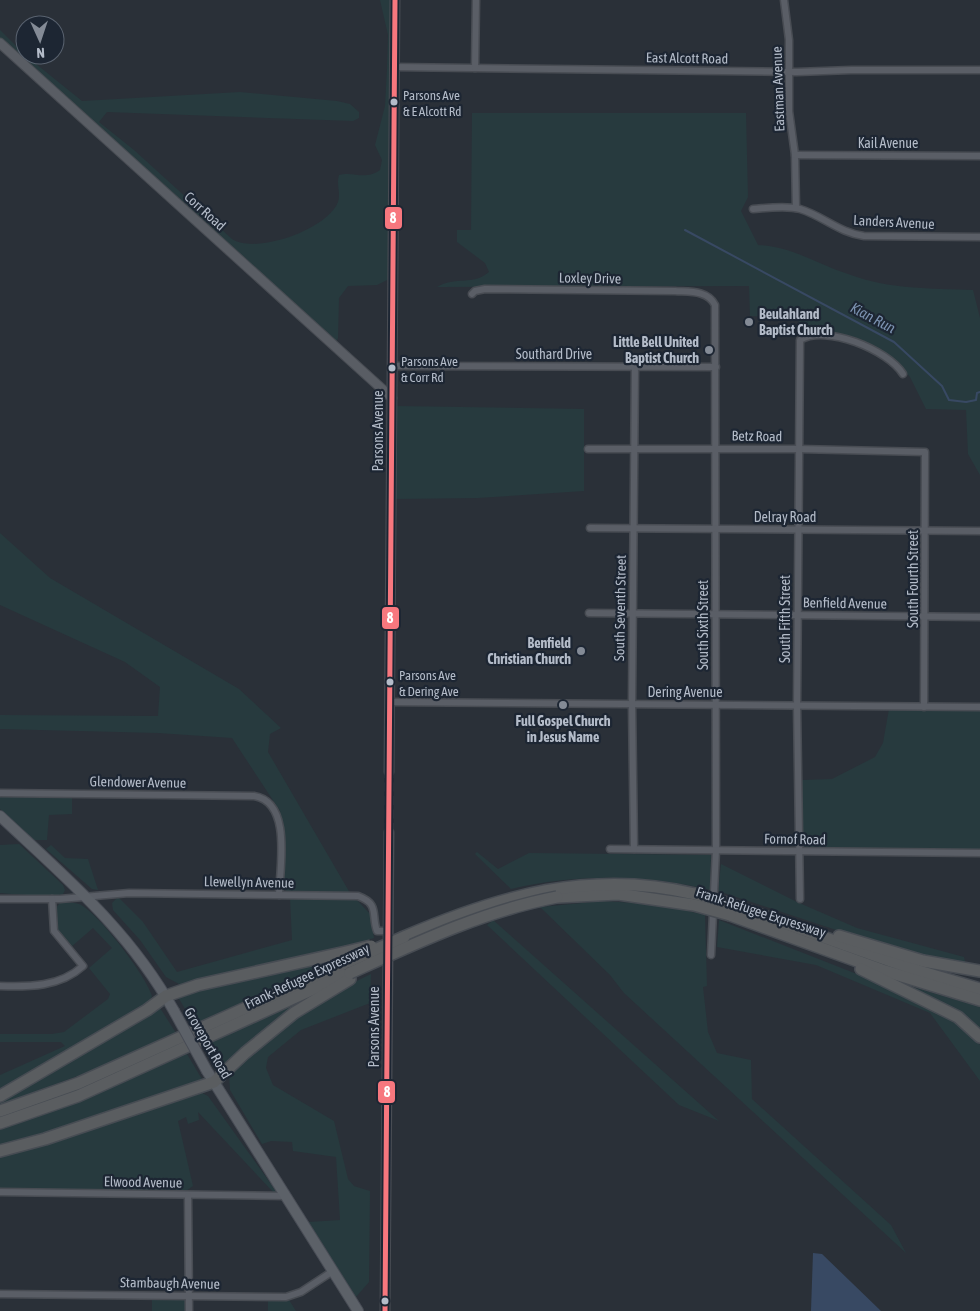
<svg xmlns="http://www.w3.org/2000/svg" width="980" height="1311" font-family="'Asap Condensed',sans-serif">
<rect width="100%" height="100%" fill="#2a3038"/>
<!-- green -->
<g fill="#273a3e">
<path d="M380,0H391L389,279L377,285L348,286L339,298L338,338L335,344L0,38V30L25,55L82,101L240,92L337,101L350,104L359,112V118L353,121L107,112L99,122L134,150L232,239C256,255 328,229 338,202C341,193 336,184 339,175C355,171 364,181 380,170L382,160L375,145L385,106L387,69L388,35Z"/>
<path d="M472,113H746L748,197L741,211L758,245C791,246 817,264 848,274C891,290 929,288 973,290L980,318V475L968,454L966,410L926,409L910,377L897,362L870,345L843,336L811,330L794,318L750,316L749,286L437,287C455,276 473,286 489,272L485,263L457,242V230H471Z"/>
<path d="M396,406L584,409V491L478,498L395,499Z"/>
<path d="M0,533L50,578L239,689L281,728L270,734L268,752L350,893L288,892L282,888L283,831L280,811L232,738L158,733L0,729V715L158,716L160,687L125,662L0,605Z"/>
<path d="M889,709L980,711V851L802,848V780L832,779L875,757L883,743Z"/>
<path d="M0,796L72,797V814L49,815L47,840H33L0,809Z"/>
<path d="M19,844L63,885L65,890L63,894C55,898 12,894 0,893V845Z"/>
<path d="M51,845L65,858L88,859L98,890L92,889L46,849Z"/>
<path d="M477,852L498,869L529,853L711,855L710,890C644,874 577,874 511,889L475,854Z"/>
<path d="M721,864L797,902L857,928L964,957L966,966L924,959L718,891Z"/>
<path d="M118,897L143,922L177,972L292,940L290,898L357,900L370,914L374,938L325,953L181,985L166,977L140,940L113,910L112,903Z"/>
<path d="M603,901C638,903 671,906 705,915L707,986L703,987L708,1032L717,1053L751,1060L752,1099L891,1225L906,1253L624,993L610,975L540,907Z"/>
<path d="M60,903C66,903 73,902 79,904C97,911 147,977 152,996L148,1007L0,1093V1075L65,1046L61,1042H0V1034H52L64,1032L108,999L110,994L89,968L112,948L93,928L71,947L56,929L55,909Z"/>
<path d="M493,920L719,1121L679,1105L487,925Z"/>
<path d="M719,920L867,978L952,1018L969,1031L980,1045V1081L930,1013L816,965L717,947Z"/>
<path d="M341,957V959L194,1024L178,997L207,988Z"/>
<path d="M371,974L370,1003L301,1030L268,1057L266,1068L273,1085L334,1121L348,1179L354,1186L370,1191L369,1282L356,1297L308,1222L340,1220L336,1157L293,1151L292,1142L271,1141L262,1144L230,1090L229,1075C273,1035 317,999 371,974Z"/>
<path d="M910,986L980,1007V1032L908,988Z"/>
<path d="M309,997L220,1070L206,1045Z"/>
<path d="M160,1008L176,1033L83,1074L0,1105V1101Z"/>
<path d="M187,1054L203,1081L62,1130L0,1147V1130L84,1099Z"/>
<path d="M202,1093L208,1096L276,1191L274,1193L198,1112L199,1120L188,1124L186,1117L178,1121L193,1186L183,1193L0,1190V1155L78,1134Z"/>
<rect x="152" y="1300" width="34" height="11"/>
<path d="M289,1300L296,1311H268V1301Z"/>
</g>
<!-- water -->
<path fill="#384963" d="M813,1253L822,1254L881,1311H811Z"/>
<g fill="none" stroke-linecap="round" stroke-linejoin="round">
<!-- stream -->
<path stroke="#384963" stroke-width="2" d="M685,230L894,342L942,386L949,400L966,402L976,400L977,393L980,392"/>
<!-- secondary-tunnel -->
<path stroke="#3f454e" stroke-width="9" stroke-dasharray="9 4.5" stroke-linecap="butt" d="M389,832V772"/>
<defs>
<g id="street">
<path d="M784,0L789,40V111L795,155L796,208"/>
<path d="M394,67L797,72L851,70H980"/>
<path d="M475,68L476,0"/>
<path d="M795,155L980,156"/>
<path d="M753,209C767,208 786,205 800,209C823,216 840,233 864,236L980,237"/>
<path d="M472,294L475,291L485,289L675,291C689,292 708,290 715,305L716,850L711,955"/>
<path d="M392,366L716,367"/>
<path d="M588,449H799L925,452L924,707"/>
<path d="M590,528L980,531"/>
<path d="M589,613L980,617"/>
<path d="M389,702L980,707"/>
<path d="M0,793L254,796C292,802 280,866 279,895"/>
<path d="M610,849L980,853"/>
<path d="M634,849L632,704L635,367"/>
<path d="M0,899H60L129,893L358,896C380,904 371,915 377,931H388"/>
<path d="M800,899L797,706L800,340C826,324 888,350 903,374"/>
<path d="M0,986C29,987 60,987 83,966L54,931L52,899"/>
<path d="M0,1192L286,1196"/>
<path d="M188,1196L189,1311"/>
<path d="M0,1294L286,1297L301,1292L333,1271"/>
</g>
<g id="secondary">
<path d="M0,43L392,398"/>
<path d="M389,772L395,0"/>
<path d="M385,1311L389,832"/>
</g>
<g id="primary">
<path d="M0,816C66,878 129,930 174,1011"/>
<path d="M207,1071L358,1311"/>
</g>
<g id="highway">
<path d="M557,897L618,894L694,905"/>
<path d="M730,904L919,971L980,989"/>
<path d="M730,915L882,970L980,1000"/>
<path d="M839,936L923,961L980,971"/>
<path d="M404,937C499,896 591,869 695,894"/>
<path d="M861,969L958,1017L980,1037"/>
<path d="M0,1096L147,1010L166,996L198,985L346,952"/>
<path d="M0,1111L79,1083L348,962"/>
<path d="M0,1123L78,1096L344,975"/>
<path d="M0,1151L45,1139L214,1082L245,1053L294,1013L350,979"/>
</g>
</defs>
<!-- street casing -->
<use href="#street" stroke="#484c53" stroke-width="9"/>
<!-- secondary casing -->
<use href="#secondary" stroke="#484c53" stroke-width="11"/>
<!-- primary casing -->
<use href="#primary" stroke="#484c55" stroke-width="12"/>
<!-- highway casing -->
<use href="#highway" stroke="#474c53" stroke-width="14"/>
<!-- street -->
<use href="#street" stroke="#5a5e66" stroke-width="6"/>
<!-- secondary -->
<use href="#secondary" stroke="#595d64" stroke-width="9"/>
<!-- primary -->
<use href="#primary" stroke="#5c6168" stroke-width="10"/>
<!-- highway -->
<use href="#highway" stroke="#5a5d60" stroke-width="11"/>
<defs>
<path id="primary-bridge" d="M174,1011L207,1071"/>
<g id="highway-bridge">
<path d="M695,894L730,904"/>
<path d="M694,905L730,915"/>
<path d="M346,952L371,946"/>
<path d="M348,962L404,937"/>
<path d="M350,973C418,942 484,911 557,897"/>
</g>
</defs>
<!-- primary-bridge casing -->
<use href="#primary-bridge" stroke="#484c55" stroke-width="12" stroke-linecap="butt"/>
<!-- highway-bridge casing -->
<use href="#highway-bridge" stroke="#474c53" stroke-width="14" stroke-linecap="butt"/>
<!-- primary-bridge -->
<use href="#primary-bridge" stroke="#5c6168" stroke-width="10"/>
<!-- highway-bridge -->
<use href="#highway-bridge" stroke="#5a5d60" stroke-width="11"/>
<defs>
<path id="bus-1" d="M385,1311L395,0"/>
</defs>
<!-- bus-1 casing -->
<use href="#bus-1" stroke="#1d2633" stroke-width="9"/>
<!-- bus-1 -->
<use href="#bus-1" stroke="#f7777e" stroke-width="5"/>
</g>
<!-- markers -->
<g fill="#b4bcc9" stroke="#1d2633" stroke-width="2">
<circle cx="394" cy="102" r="4.5"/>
<circle cx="392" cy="368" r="4.5"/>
<circle cx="390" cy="682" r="4.5"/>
<circle cx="385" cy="1301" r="4.5"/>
</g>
<g fill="#848b96" stroke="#1d2633" stroke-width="2">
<circle cx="749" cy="322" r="5"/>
<circle cx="709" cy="350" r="5"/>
<circle cx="581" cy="651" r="5"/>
<circle cx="563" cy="705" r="5"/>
</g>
<g text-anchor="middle" stroke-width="4.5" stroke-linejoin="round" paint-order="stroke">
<!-- bus labels -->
<g font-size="13" fill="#b4bcc9" stroke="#1d2633" text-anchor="start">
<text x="403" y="100">Parsons Ave<tspan x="403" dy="16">&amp; E Alcott Rd</tspan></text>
<text x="401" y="366">Parsons Ave<tspan x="401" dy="16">&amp; Corr Rd</tspan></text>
<text x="399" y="680">Parsons Ave<tspan x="399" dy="16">&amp; Dering Ave</tspan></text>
</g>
<!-- street labels -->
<g font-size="14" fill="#b4bcc9" stroke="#1d2633">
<text transform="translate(687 58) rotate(1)" y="5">East Alcott Road</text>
<text transform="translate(778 89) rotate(-92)" y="5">Eastman Avenue</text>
<text x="888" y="148">Kail Avenue</text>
<text transform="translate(205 211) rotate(42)" y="5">Corr Road</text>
<text transform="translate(894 222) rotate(3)" y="5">Landers Avenue</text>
<text transform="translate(590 278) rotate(1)" y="5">Loxley Drive</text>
<text x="554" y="359">Southard Drive</text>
<text transform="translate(378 431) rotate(-90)" y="5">Parsons Avenue</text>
<text transform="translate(757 436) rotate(1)" y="5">Betz Road</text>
<text x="785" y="522">Delray Road</text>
<text transform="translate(913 579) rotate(-90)" y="5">South Fourth Street</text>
<text transform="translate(845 603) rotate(1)" y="5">Benfield Avenue</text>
<text transform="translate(620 608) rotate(-89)" y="5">South Seventh Street</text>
<text transform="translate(785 619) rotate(-90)" y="5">South Fifth Street</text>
<text transform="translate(703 625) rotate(-90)" y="5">South Sixth Street</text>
<text x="685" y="697">Dering Avenue</text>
<text transform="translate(138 782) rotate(1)" y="5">Glendower Avenue</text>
<text transform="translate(795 839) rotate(1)" y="5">Fornof Road</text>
<text transform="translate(249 882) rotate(1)" y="5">Llewellyn Avenue</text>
<text transform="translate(761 912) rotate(18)" y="5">Frank-Refugee Expressway</text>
<text transform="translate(307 976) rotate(-25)" y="5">Frank-Refugee Expressway</text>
<text transform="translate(374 1027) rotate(-90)" y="5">Parsons Avenue</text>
<text transform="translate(208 1043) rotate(60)" y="5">Groveport Road</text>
<text transform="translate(143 1182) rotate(1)" y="5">Elwood Avenue</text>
<text transform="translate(170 1283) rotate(1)" y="5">Stambaugh Avenue</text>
</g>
<!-- poi labels -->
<g font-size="14" font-weight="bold" fill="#b4bcc9" stroke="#1d2633" text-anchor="end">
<text x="759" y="319" text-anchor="start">Beulahland<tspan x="759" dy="16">Baptist Church</tspan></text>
<text x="699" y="347">Little Bell United<tspan x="699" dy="16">Baptist Church</tspan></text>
<text x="571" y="648">Benfield<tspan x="571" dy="16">Christian Church</tspan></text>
<text x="563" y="726" text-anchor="middle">Full Gospel Church<tspan x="563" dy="16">in Jesus Name</tspan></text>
</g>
<!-- water labels -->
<g font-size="15" font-style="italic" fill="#7c92b1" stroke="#1d2633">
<text transform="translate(873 318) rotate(28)" y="5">Kian Run</text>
</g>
</g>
<g stroke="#1d2633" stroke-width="2">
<rect x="384" y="206" width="19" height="24" rx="5" fill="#f7777e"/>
<rect x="381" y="606" width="19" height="24" rx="5" fill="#f7777e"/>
<rect x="377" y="1080" width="19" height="24" rx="5" fill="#f7777e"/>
</g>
<g font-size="14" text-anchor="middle" font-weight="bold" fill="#fff">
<text x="393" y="223">8</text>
<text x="390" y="623">8</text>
<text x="387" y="1097">8</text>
</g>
<!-- north arrow -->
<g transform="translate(40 40) rotate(177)"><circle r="24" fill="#1d2633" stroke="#59626f"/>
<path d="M0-4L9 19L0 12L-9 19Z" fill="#848b96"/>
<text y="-8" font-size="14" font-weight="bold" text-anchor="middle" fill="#b4bcc9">N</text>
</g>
</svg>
